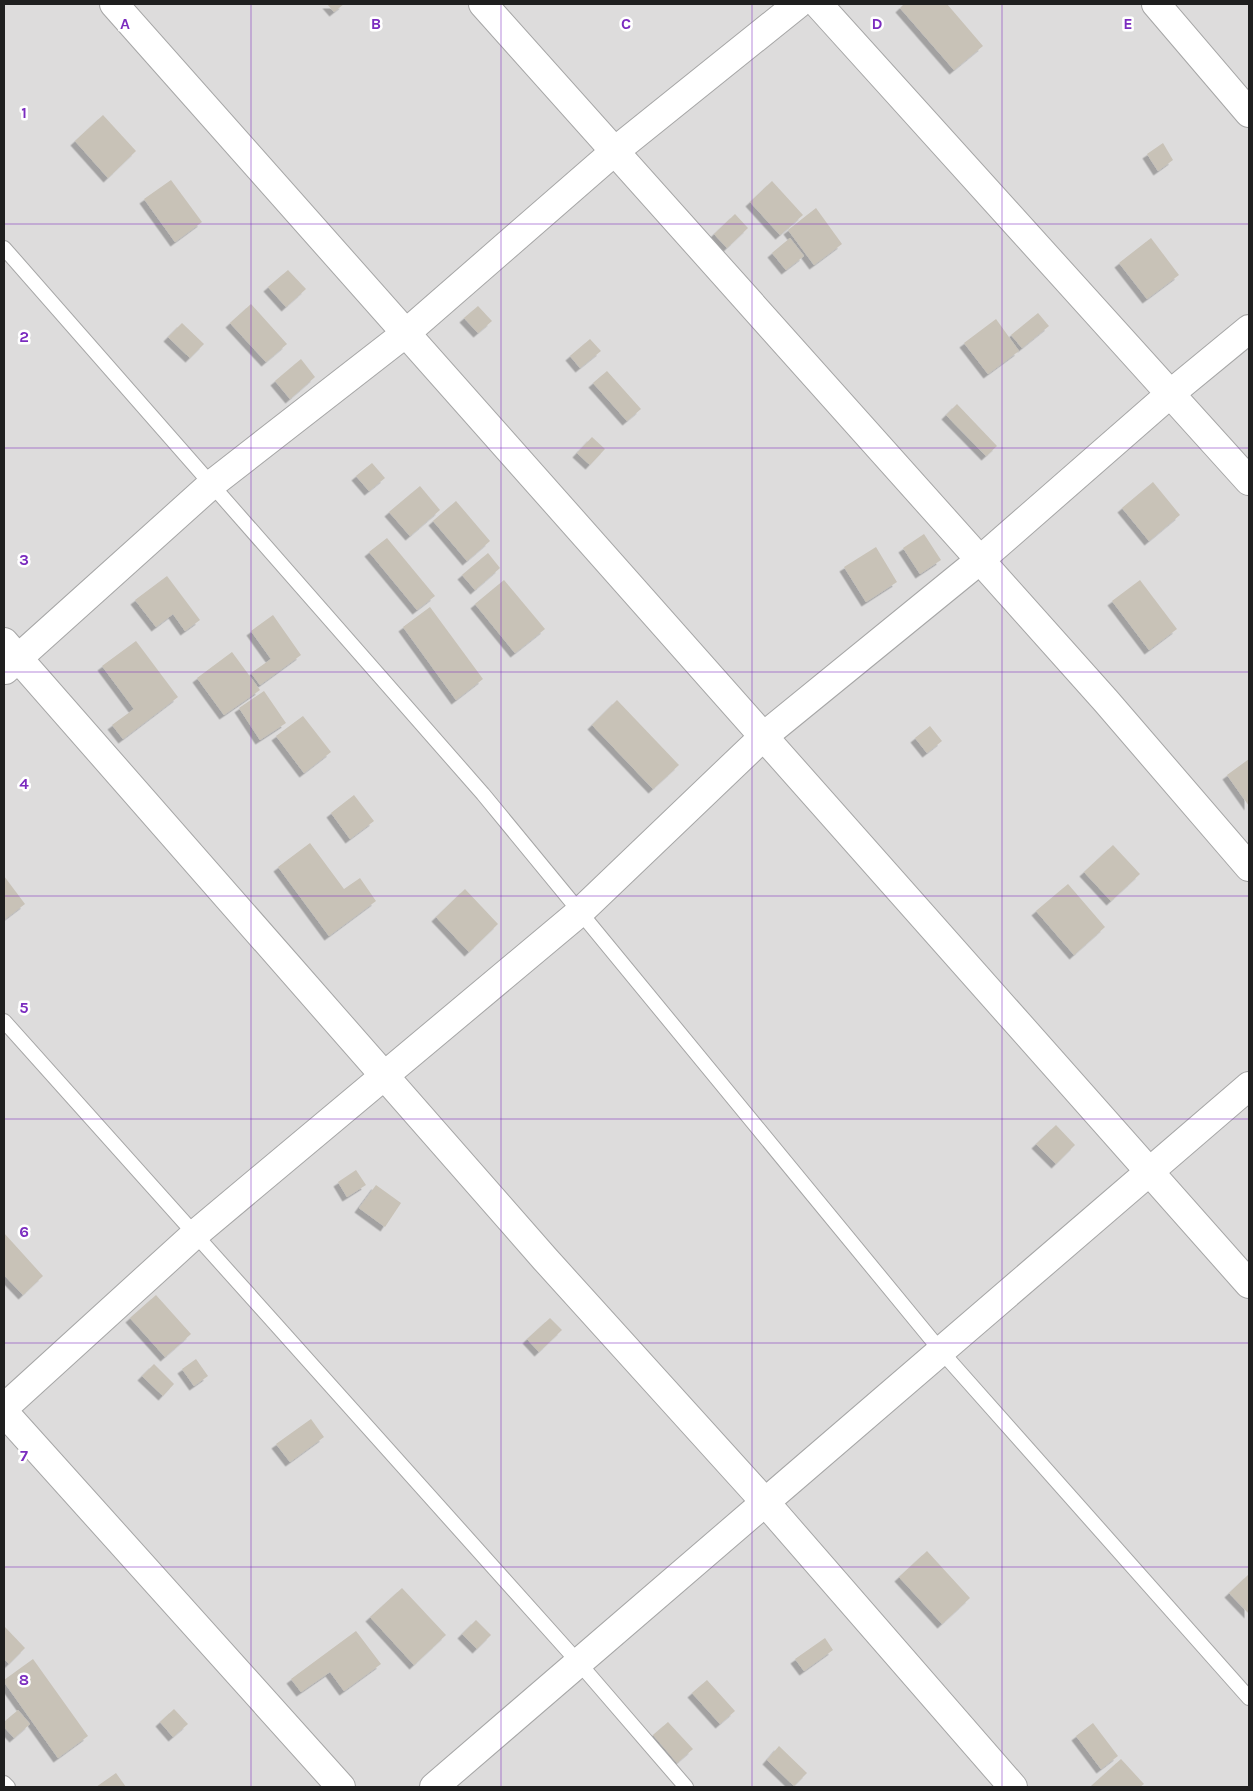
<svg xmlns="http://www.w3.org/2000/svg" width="1253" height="1791" font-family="Karla,sans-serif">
<defs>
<filter id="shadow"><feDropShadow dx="-4.5" dy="4.5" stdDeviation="0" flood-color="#0004"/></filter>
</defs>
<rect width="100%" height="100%" fill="#f0eee5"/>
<!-- residential -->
<rect fill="#dddcdc" x="4" y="4" width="1245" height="1783"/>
<!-- building -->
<g fill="#c8c2b7" filter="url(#shadow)">
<path d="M327,4H344L334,12Z"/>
<path d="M904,4H947L983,46L954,70L900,8Z"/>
<path d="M103,115L136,151L108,178L75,141Z"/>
<path d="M1163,143L1173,160L1158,171L1147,154Z"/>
<path d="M171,180L202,222L175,242L144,199Z"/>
<path d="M772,181L803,215L780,235L750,202Z"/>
<path d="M816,208L842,244L814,265L788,230Z"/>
<path d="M735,214L748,228L727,248L714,234Z"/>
<path d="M790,238L804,256L786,270L772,253Z"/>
<path d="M1151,238L1179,275L1147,299L1119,263Z"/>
<path d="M288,270L306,289L286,307L268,287Z"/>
<path d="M251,304L287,344L266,362L230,323Z"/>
<path d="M478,306L492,321L478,333L464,318Z"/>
<path d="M1038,313L1049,326L1022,348L1011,335Z"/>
<path d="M996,319L1019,351L988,374L964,343Z"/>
<path d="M182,323L204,344L190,358L168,337Z"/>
<path d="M590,339L601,351L580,368L570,356Z"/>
<path d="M301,359L315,377L290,399L275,381Z"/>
<path d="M607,371L641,409L627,421L593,383Z"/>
<path d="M957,404L997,446L986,456L946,415Z"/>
<path d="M592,437L605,449L590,465L577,453Z"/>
<path d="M372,463L385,478L369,491L356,476Z"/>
<path d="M1153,482L1180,515L1149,541L1122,508Z"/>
<path d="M420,486L440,510L410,536L389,512Z"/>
<path d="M456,501L490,541L467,561L433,521Z"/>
<path d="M924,534L941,560L920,574L903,548Z"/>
<path d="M387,538L435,596L417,610L369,552Z"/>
<path d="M876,547L897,582L866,602L844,567Z"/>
<path d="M488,553L500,568L475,590L462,575Z"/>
<path d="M167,576L200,620L185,631L173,614L156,627L135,600Z"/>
<path d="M504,580L545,629L515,653L475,604Z"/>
<path d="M1140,580L1177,629L1149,650L1112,601Z"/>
<path d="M430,607L483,679L456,700L403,627Z"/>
<path d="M273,615L301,655L260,685L251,673L271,659L251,631Z"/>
<path d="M136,641L178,697L123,739L112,725L134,709L102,666Z"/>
<path d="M232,652L260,690L224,715L197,678Z"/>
<path d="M264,691L286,723L260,740L239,708Z"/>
<path d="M617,700L679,765L653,789L592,725Z"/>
<path d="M303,716L331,752L304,773L276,736Z"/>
<path d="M930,726L942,741L927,753L915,738Z"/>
<path d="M1249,759V806L1227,775Z"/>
<path d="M354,795L374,821L350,839L331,813Z"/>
<path d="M310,843L344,889L360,878L376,901L329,936L278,867Z"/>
<path d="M1113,845L1140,874L1111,901L1084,872Z"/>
<path d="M4,876L25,904L4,920Z"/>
<path d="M1068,884L1105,927L1074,955L1036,911Z"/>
<path d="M465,889L498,924L469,952L436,917Z"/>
<path d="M1056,1125L1075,1145L1056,1164L1036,1144Z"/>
<path d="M356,1170L366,1185L347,1197L338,1182Z"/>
<path d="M376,1185L401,1203L385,1227L359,1208Z"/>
<path d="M4,1233L43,1276L23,1295L4,1275Z"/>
<path d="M156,1295L191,1334L165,1357L130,1318Z"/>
<path d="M550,1318L562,1330L539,1352L527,1339Z"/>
<path d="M196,1359L208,1376L194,1386L182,1369Z"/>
<path d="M154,1364L174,1384L163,1396L142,1376Z"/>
<path d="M311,1419L324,1437L290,1462L276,1444Z"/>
<path d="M927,1551L970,1598L942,1624L899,1577Z"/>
<path d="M1249,1574V1614L1229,1593Z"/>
<path d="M402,1588L446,1635L414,1665L370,1617Z"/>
<path d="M476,1620L491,1635L477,1649L462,1634Z"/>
<path d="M4,1626L25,1648L9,1664L4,1659Z"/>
<path d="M356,1631L381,1664L344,1691L330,1672L301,1692L291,1679Z"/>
<path d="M825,1638L833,1650L804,1671L795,1659Z"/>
<path d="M33,1659L88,1736L58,1758L4,1682V1680Z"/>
<path d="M707,1680L735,1711L720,1724L692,1693Z"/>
<path d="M174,1709L188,1724L173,1737L160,1722Z"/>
<path d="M18,1710L30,1724L14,1738L4,1727V1722Z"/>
<path d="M668,1722L693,1749L677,1763L653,1735Z"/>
<path d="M1093,1723L1118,1756L1101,1769L1076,1736Z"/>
<path d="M779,1746L807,1773L794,1786L767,1760Z"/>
<path d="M1121,1759L1144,1784L1140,1787H1090Z"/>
<path d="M116,1773L126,1787H96Z"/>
</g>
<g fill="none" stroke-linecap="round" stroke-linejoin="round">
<defs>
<g id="service">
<path d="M4,248L483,794L941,1351L1249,1698"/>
<path d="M4,1021L579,1663L686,1787"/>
<path d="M4,1783L8,1787"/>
</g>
<g id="minor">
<path d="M114,4L1249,1284"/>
<path d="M483,4L1106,701L1249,867"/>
<path d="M818,4L1249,481"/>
<path d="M1156,4L1249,113"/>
<path d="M4,642L545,1259L765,1502L1013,1787"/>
<path d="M5,670L212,484L406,333L615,151L798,4"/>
<path d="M4,1408L194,1235L580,912L764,736L980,560L1170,394L1249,329"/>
<path d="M4,1412L341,1787"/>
</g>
<path id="tertiary" d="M434,1787L1249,1086"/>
</defs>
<!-- service casing -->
<use href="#service" stroke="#a6a6a6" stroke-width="16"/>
<!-- minor casing -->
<use href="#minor" stroke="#a6a6a6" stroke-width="30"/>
<!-- tertiary casing -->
<use href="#tertiary" stroke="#a6a6a6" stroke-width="30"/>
<!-- service -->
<use href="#service" stroke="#fff" stroke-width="14"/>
<!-- minor -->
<use href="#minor" stroke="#fff" stroke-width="28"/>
<!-- tertiary -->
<use href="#tertiary" stroke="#fff" stroke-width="28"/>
</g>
<!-- grid -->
<path fill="none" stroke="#7b2cbf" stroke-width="1" stroke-opacity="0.55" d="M251,4V1787M501,4V1787M752,4V1787M1002,4V1787M4,224H1249M4,448H1249M4,672H1249M4,896H1249M4,1119H1249M4,1343H1249M4,1567H1249"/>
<g font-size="16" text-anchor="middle" font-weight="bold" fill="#7b2cbf" stroke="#fff" stroke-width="5" stroke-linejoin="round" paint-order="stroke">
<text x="125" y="29">A</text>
<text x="376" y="29">B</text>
<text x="626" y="29">C</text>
<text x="877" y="29">D</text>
<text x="1128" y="29">E</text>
<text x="24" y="118">1</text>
<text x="24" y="342">2</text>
<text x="24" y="565">3</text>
<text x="24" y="789">4</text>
<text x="24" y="1013">5</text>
<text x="24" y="1237">6</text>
<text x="24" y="1461">7</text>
<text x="24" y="1685">8</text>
</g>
<!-- border -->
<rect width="1253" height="1791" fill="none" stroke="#1f1f1f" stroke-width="10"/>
</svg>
